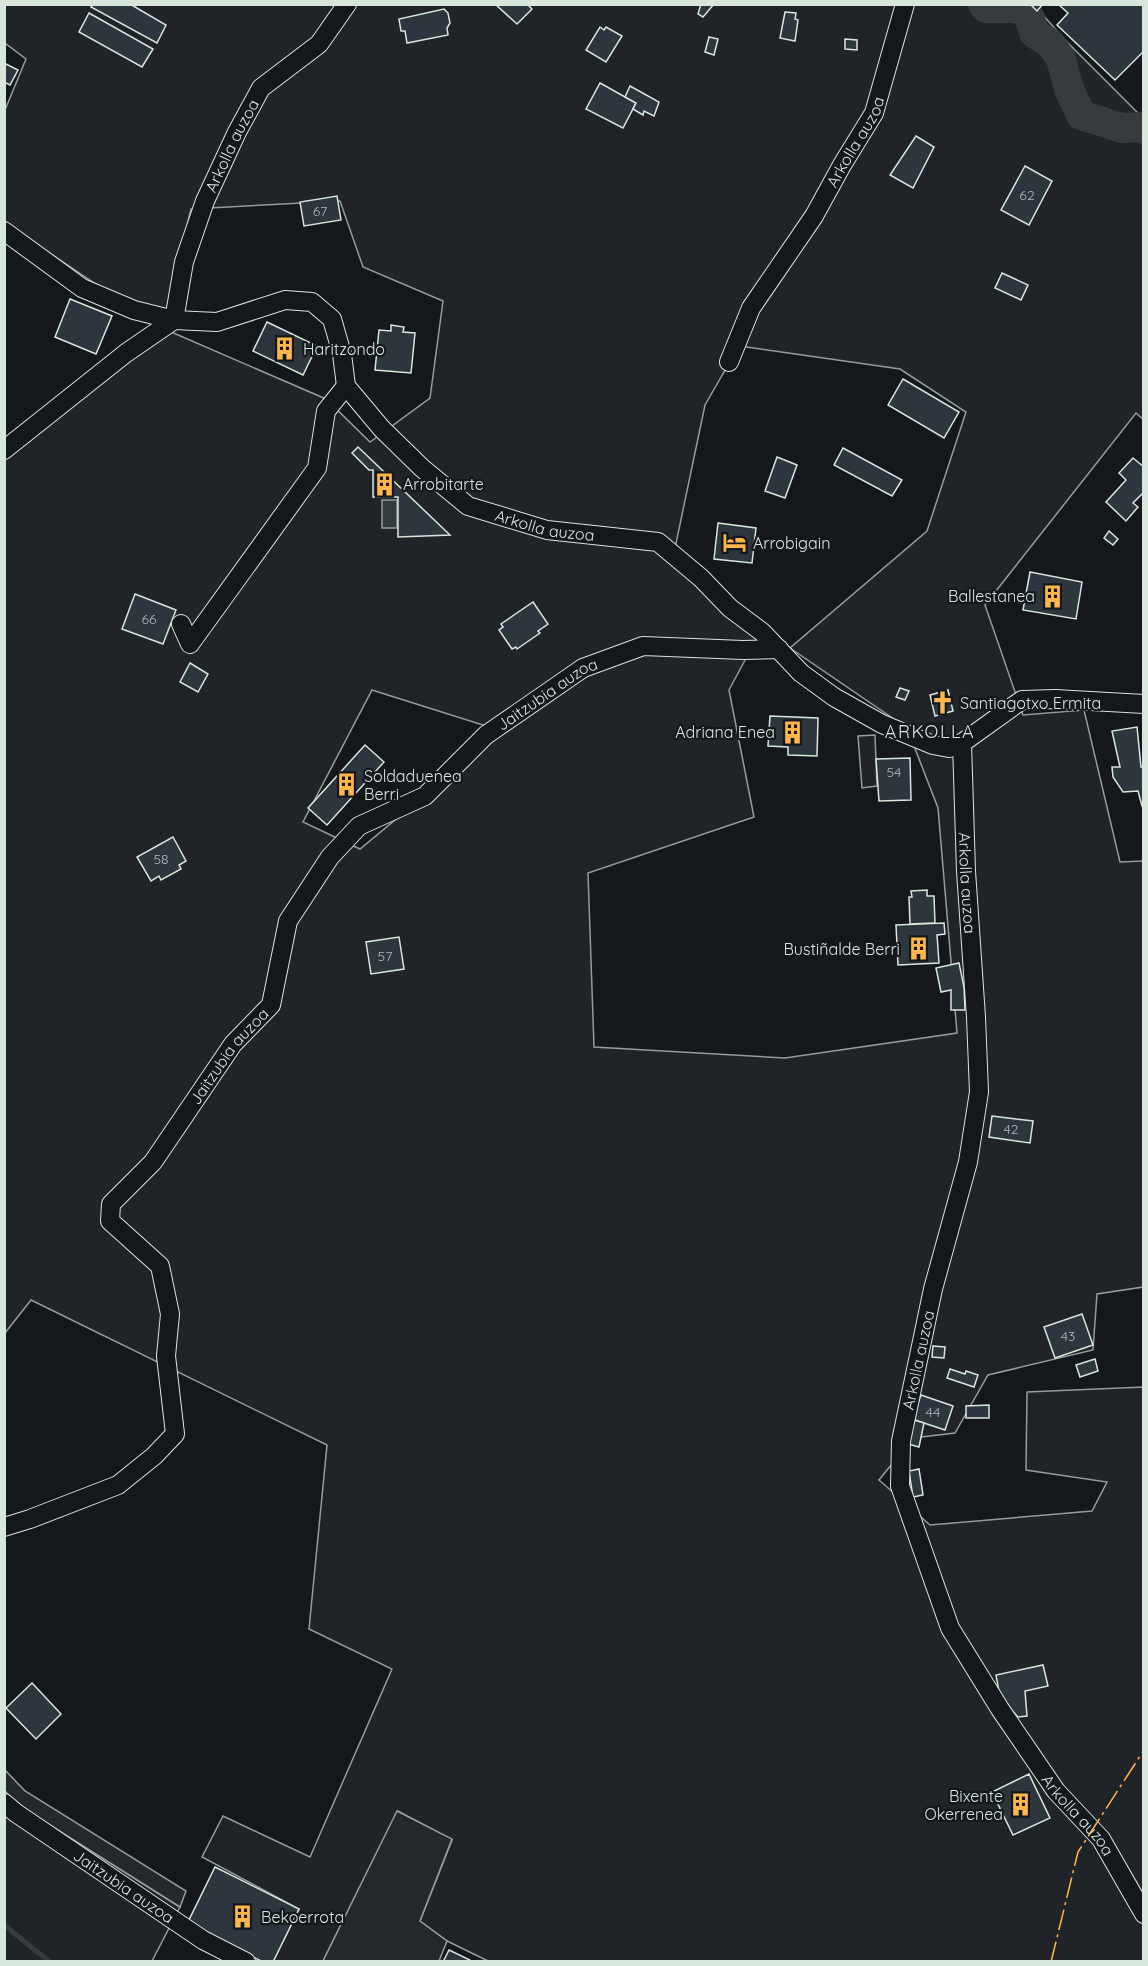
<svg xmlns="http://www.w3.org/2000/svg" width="1148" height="1966" font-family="Quicksand,sans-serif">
<rect width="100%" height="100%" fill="#14181c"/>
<!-- green -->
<g fill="#202428" stroke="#939e99" stroke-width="1.5" fill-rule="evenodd">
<path d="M4,5H1034L1067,42L1143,118V419L1136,413L985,605L1023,715L1084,710L1120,862L1143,861V1287L1097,1294L1093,1350L988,1375L955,1433L913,1438L879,1480L930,1525L1092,1511L1107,1482L1026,1470L1027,1392L1143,1387V1961H488L447,1941L420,1921L452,1840L398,1811L323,1961H273L299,1909L202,1857L223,1816L310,1857L392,1669L309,1629L327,1445L31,1300L5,1333V448L161,328L5,223V110L26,59L5,43ZM340,201L363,267L443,301L430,398L370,442L326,399L162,328L191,209ZM739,346L900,369L966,412L927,531L790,648L907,728L938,808L957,1033L785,1058L594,1047L588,873L754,817L729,690L759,634L674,553L705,405ZM372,690L502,731L360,849L303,822Z"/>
<path d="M875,735L877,786L862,788L858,736Z"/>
<path d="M4,1791L18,1805L180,1907L152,1961H5Z"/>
</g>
<!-- parking -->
<g fill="#24282b" stroke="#939e99" stroke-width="1.5">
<path d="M4,1769L25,1791L186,1891L180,1907L18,1805L5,1791Z"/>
<path d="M397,1811L452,1839L420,1921L447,1941L439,1961H323Z"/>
</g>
<!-- water -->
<rect fill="#363b3e" stroke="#939e99" stroke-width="1.5" x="382" y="500" width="15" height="28"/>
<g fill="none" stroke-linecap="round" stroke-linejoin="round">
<!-- stream -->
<path stroke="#363b3e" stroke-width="5" d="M4,1925L50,1962"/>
<!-- river -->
<path stroke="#363b3e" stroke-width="30" d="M983,4L986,8H1020L1030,18L1034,33L1050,43L1061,59L1069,89L1081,115L1122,128L1141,127L1144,129"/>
</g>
<!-- building -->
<g fill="#2c363c" stroke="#d8e6dc" stroke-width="1.5">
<path d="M93,4H130L166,25L157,43L91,7Z"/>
<path d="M495,4H527L532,9L517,24Z"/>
<path d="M701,4H714L703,17L698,14Z"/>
<path d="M1030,4H1043L1037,11Z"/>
<path d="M1058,4H1144V51L1115,80L1057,25L1068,13Z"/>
<path d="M444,9L448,13L450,23L447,28L448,35L407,43L405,31H401L399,19Z"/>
<path d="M785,12L796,13L795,19L798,20L795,41L780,38Z"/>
<path d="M89,13L153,49L142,67L79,32Z"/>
<path d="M600,27L604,30L606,27L622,36L606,62L586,50Z"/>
<path d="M709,37L718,39L714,55L705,52Z"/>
<path d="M845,39L857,40V50L845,49Z"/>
<path d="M4,63L18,70L10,85L4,82Z"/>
<path d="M600,83L636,103L623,128L586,109Z"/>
<path d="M630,86L659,102L654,116L644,111L643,115L633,109L636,103L625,97Z"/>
<path d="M916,136L934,147L913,188L890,175Z"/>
<path d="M1025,166L1052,181L1029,225L1001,210Z"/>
<path d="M337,196L341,220L304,226L300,202Z"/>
<path d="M1002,273L1028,285L1021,300L995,288Z"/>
<path d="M70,299L112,316L96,354L55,337Z"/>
<path d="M267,322L317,346L303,375L253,351Z"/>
<path d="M391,325L404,327L403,332L415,333L411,373L375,370L379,330L391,331Z"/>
<path d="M903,379L959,412L944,438L888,405Z"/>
<path d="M358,447L450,535L398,537V497H373V470H369L352,453Z"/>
<path d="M843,448L902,480L892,496L834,465Z"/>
<path d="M777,457L797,465L785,498L765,491Z"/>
<path d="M1133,458L1144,467V492L1133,503L1138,507L1126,521L1106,502L1126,480L1119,473Z"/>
<path d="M718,523L756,528L752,563L714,559Z"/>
<path d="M1109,531L1118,539L1113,545L1104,538Z"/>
<path d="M1030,572L1082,582L1076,619L1023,610Z"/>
<path d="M135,594L176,610L163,644L122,629Z"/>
<path d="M533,602L548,624L538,631L540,633L517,649L516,647L512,649L499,630L503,627L501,624Z"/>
<path d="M190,663L208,674L198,692L180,682Z"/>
<path d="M900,688L909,691L905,700L896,697Z"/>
<path d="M948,690L953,711L935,716L930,695Z"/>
<path d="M770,716L818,718L817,756L788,755V747L768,746Z"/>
<path d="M1137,727L1141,767H1144V806H1142L1138,791L1123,792L1113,777L1112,767H1120L1112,731Z"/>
<path d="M365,745L384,762L327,825L308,808Z"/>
<path d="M910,758L911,800L879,801L876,759Z"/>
<path d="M173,837L186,861L179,865L181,869L161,880L159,876L151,881L137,857Z"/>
<path d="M927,890V896H934L935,923L910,924L909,897H912L911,891Z"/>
<path d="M944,923L945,934L937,935L939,963L898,965L896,925Z"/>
<path d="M399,937L404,969L371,974L366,942Z"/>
<path d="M959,963L964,987L965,1010H951V990L941,992L936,968Z"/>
<path d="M992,1116L1033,1121L1030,1143L989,1137Z"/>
<path d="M1082,1314L1093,1345L1055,1358L1044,1327Z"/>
<path d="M933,1346L945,1347L944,1358L932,1357Z"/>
<path d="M1095,1359L1098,1371L1080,1377L1076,1365Z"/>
<path d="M950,1369L965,1374L966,1371L978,1375L974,1387L947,1378Z"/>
<path d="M921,1395L953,1406L945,1430L912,1419Z"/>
<path d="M989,1405V1418H966V1406Z"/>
<path d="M914,1420L924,1423L919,1447L908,1444Z"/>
<path d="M919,1469L923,1495L913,1497L909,1471Z"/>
<path d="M1043,1665L1048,1686L1025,1691L1027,1716L1018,1717L1000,1697L996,1675Z"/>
<path d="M32,1683L61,1714L36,1739L6,1708Z"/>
<path d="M1029,1774L1050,1818L1013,1835L992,1792Z"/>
<path d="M215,1867L299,1909L273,1962H263L187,1924Z"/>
<path d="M449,1950L470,1960L469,1962H443Z"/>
</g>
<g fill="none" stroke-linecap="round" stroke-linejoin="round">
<defs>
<g id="minor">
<path id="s1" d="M4,231L82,288L134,310L174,320L217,322L285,300L312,302L332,319L342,354L346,386L382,429L422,468L468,506L547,530L658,542L701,578L730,608L762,632L801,673L834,697L882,724L933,745L949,748L962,743L1022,700L1055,699L1144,704"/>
<path id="s2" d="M729,362L751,308L814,216L842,165L874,113L905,4"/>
<path id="s3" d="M4,450L126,353L174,320L184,262L205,201L237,132L261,88L319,44L347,4"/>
<path d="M181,624L190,644L317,468L326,411L346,386"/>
<path id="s4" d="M962,743L966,871L976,1017L979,1092L968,1162L933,1289L901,1441L900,1486L950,1628L1000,1709L1056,1791L1101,1839L1144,1914"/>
<path id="s5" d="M4,1527L30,1519L118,1485L154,1456L175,1434L166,1356L170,1314L160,1266L110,1221L111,1204L153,1162L233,1044L271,1005L288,921L330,857L359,826L425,796L486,735L583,668L643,646L743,650L779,649"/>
<path id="s6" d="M4,1803L16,1813L203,1940L246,1962"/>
</g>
</defs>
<!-- minor casing -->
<use href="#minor" stroke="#d8e6dc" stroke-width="20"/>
<!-- minor -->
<use href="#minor" stroke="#14181c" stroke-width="18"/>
<!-- power -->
<path stroke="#ffb74d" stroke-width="1.5" stroke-dasharray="21 4.5 3 4.5" stroke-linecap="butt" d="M1051,1962L1078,1852L1144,1750"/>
</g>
<!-- icons -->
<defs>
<symbol id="building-bare" viewBox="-9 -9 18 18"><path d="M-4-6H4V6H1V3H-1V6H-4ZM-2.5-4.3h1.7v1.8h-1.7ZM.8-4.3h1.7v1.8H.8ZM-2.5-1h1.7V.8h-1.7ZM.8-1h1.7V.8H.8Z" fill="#ffb74d" stroke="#14181c" stroke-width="2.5" paint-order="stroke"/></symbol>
<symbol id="hotel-bare" viewBox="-9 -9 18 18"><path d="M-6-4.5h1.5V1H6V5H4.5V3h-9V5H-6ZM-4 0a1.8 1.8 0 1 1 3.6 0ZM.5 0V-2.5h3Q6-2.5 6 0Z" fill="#ffb74d" stroke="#14181c" stroke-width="2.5" paint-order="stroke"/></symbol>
<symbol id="church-bare" viewBox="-9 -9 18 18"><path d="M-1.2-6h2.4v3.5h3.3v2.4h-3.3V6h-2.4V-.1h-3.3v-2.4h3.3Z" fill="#ffb74d" stroke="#14181c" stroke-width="2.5" paint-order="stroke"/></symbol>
</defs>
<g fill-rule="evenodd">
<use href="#building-bare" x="268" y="332" width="33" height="33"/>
<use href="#building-bare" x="368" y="468" width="33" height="33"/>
<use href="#hotel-bare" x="718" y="526" width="33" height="33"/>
<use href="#building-bare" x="1036" y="580" width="33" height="33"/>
<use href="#church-bare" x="926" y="686" width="33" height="33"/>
<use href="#building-bare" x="776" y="716" width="33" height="33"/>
<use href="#building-bare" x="330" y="768" width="33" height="33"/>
<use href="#building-bare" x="902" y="932" width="33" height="33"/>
<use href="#building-bare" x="1004" y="1788" width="33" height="33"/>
<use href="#building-bare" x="226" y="1900" width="33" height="33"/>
</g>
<g text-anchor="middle" stroke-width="4.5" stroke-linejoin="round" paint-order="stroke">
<!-- number labels -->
<g font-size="14" fill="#adbab4">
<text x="1027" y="200">62</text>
<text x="320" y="216">67</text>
<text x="149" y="624">66</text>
<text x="894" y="777">54</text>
<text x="161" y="864">58</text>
<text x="385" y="961">57</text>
<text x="1011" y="1134">42</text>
<text x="1068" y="1341">43</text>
<text x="933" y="1417">44</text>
</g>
<!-- street labels -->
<g font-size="16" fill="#d8e6dc" stroke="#14181c">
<text dy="6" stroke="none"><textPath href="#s2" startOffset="255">Arkolla auzoa</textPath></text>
<text dy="6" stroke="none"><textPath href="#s3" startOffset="399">Arkolla auzoa</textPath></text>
<text dy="6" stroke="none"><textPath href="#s1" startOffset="682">Arkolla auzoa</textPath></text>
<text dy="6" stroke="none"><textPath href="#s5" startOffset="1146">Jaitzubia auzoa</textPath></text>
<text dy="6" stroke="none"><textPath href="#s4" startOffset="140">Arkolla auzoa</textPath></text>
<text dy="6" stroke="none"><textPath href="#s5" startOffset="642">Jaitzubia auzoa</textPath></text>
<text transform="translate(918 1360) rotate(-78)" y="6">Arkolla auzoa</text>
<text dy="6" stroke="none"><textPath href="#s4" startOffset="1130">Arkolla auzoa</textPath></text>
<text dy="6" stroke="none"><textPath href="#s6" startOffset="146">Jaitzubia auzoa</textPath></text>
</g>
<!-- poi labels -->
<g font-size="16" fill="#d8e6dc" stroke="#14181c" text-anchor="start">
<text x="303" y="355">Haritzondo</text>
<text x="403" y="490">Arrobitarte</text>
<text x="753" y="549">Arrobigain</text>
<text x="1035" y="602" text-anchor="end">Ballestanea</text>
<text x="960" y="709">Santiagotxo Ermita</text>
<text x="775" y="738" text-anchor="end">Adriana Enea</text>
<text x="364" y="782">Soldaduenea<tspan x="364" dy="18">Berri</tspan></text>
<text x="900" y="955" text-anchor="end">Bustiñalde Berri</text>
<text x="1003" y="1802" text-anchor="end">Bixente<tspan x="1003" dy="18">Okerrenea</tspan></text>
<text x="261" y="1923">Bekoerrota</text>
</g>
<!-- neighbourhood labels -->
<g font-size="18" letter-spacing="1.5" fill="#d8e6dc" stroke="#14181c">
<text x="930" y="738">ARKOLLA</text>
</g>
</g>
<!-- border -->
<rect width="1148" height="1966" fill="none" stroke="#d8e6dc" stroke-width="12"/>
</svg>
